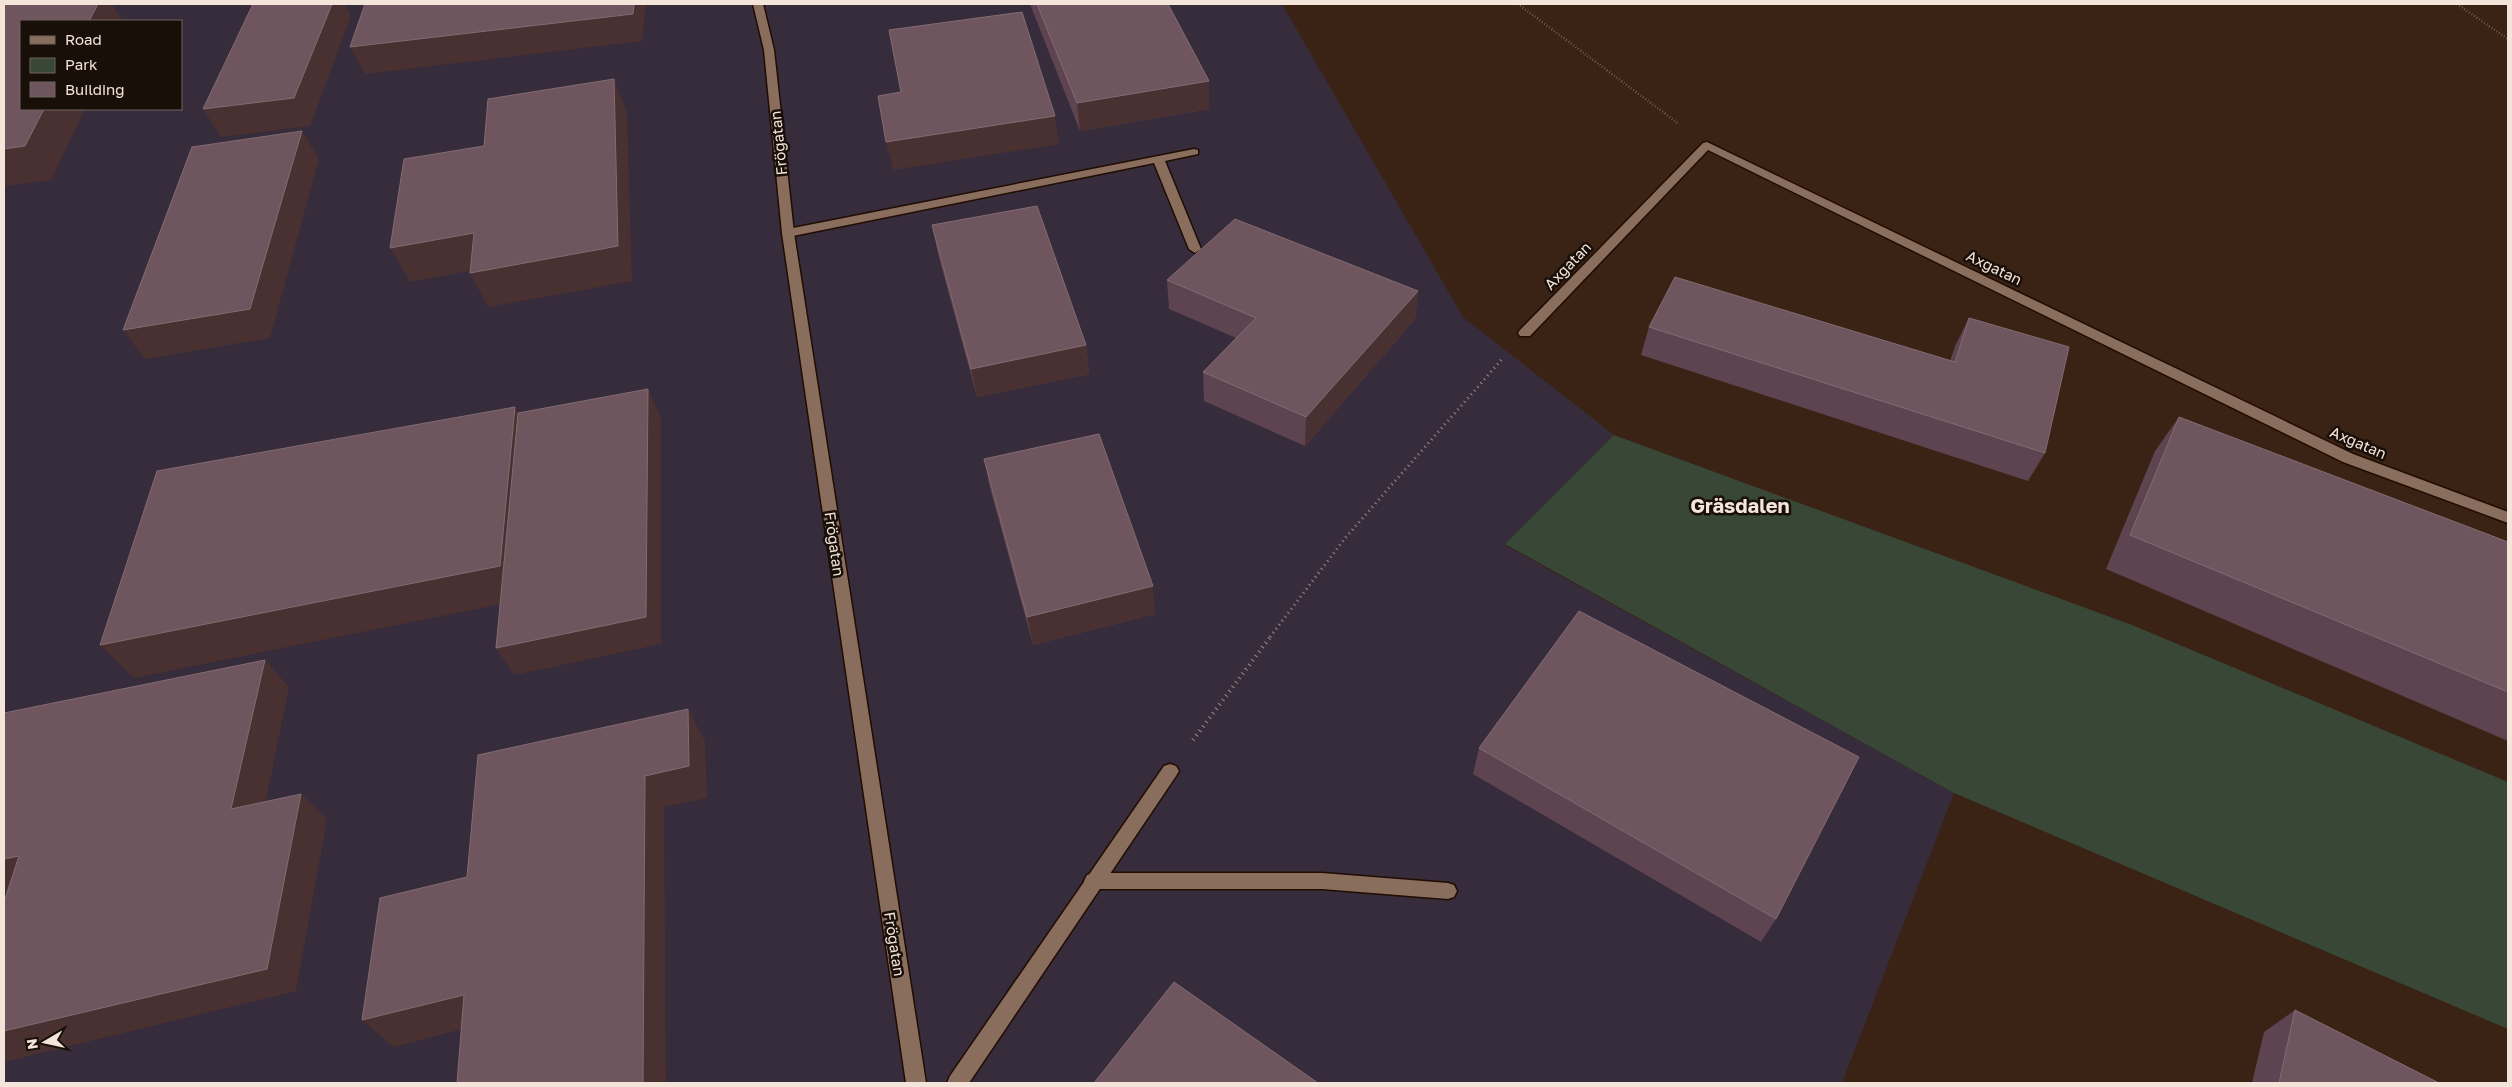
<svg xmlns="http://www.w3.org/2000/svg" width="2512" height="1087" font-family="'Golos Text',sans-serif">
<rect width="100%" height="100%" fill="#3a2314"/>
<!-- commercial -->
<path fill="#372c3b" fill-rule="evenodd" d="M4,4H1282L1463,317L1614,435L1505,545L1954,793L1842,1083H4ZM21,21H181V109H21Z"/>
<!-- green -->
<path fill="#384736" d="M1614,435L2132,625L2508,782V1029L1954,793L1505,544Z"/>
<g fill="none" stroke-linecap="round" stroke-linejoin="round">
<defs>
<g id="lane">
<path d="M1194,149L1198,150V154L1165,161L1201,249L1195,253L1189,249L1154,163L788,237L782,233L788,229Z"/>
<path d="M1093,873H1322L1448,883L1454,885L1457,891L1454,897L1448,899L1322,889H1093L1087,887L1084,881L1087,875Z"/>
</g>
<g id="street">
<path d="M753,4H763L774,50L794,233L926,1083H906L782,233L764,50Z"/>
<path d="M1707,142L2353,454L2508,512V523L2343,462L1708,150L1530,336H1520L1518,333L1520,330L1703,143Z"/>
<path d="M1170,764L1176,766L1179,771L1176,776L969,1083H947L950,1076L1164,766Z"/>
</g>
</defs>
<!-- lane casing -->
<use href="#lane" stroke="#200c01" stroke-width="3"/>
<!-- street casing -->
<use href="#street" stroke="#200c01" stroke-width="3"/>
<!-- path-far2 -->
<g stroke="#9e8b7f" stroke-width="2.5" stroke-dasharray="0.5 2.5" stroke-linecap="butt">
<path d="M1518,4L1679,124"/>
<path d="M2457,4L2508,39"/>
</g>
<!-- path-far1 -->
<path stroke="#9e8b7f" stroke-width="3" stroke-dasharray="1 4" stroke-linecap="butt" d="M1270,637L1346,537L1504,357"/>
<!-- path -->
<path stroke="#9e8b7f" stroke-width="4" stroke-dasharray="1 4.5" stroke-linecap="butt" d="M1193,740L1271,636"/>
<!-- lane -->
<use href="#lane" fill="#896e5d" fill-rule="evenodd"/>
<!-- street -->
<use href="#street" fill="#896e5d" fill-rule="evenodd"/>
</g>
<!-- wall -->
<g fill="#5e4450">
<path d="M1030,4H1168L1209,81V109L1080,131Z"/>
<path d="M932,225L1086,345L1089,374L977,397L938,254Z"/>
<path d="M1167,280L1418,291L1415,319L1305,446L1204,401L1203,372L1236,338L1169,309Z"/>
<path d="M1969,318L2045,453L2028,481L1641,355L1649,327L1950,361L1955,346Z"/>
<path d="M2179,417L2508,542V741L2106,569L2155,451Z"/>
<path d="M984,459L1155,614L1033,645L990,488Z"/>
<path d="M1479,748L1776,919L1761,942L1473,774Z"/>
<path d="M2295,1010L2439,1083H2252L2264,1032Z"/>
</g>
<!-- shaded-wall -->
<g fill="#493031">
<path d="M98,4H112L123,21H89Z"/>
<path d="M332,4H345L351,16L310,126L221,137L203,109Z"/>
<path d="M634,4H646L642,41L365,74L350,47Z"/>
<path d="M614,79L627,113L632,281L488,307L470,273Z"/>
<path d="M1209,81V109L1080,131L1077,103Z"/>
<path d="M44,109H85L51,180L4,186V149Z"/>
<path d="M1055,116L1059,144L893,170L886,142Z"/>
<path d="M302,131L319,159L270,338L145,359L123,330Z"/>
<path d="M474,233L491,267L410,282L390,248Z"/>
<path d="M1418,291L1415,319L1305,446L1306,417Z"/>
<path d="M1086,345L1089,374L977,397L971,369Z"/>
<path d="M648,389L661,418V644L514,675L496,648Z"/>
<path d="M515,407L534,441L521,600L134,678L100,645Z"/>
<path d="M1153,586L1155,614L1033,645L1027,617Z"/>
<path d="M265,660L289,687L259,835L231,809Z"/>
<path d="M688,709L705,741L707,798L664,807L666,1083H643L645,776Z"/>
<path d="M301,794L327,819L296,991L4,1062V1031Z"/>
<path d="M19,856L53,881L4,892V859Z"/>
<path d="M464,995L492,1021L394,1047L362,1020Z"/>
</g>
<!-- building -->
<g fill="#6e555e" stroke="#836c72">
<path d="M4,4H98L89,21H21V109H44L25,146L4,149Z"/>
<path d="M253,4H332L294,98L203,109Z"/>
<path d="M365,4H634L633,14L350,47Z"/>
<path d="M1037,4H1168L1209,81L1077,103Z"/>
<path d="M1022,12L1055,116L886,142L878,96L901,92L889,30Z"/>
<path d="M614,79L618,246L470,273L474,233L390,248L404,159L484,146L488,99Z"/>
<path d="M302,131L250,309L123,330L192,147Z"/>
<path d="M1037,206L1086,345L971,369L932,225Z"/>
<path d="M1235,219L1418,291L1306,417L1203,372L1256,318L1167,280Z"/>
<path d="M1675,277L1955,362L1969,318L2069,347L2045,453L1649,327Z"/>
<path d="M648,389L646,617L496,648L518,413Z"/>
<path d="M515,407L500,566L100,645L157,471Z"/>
<path d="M2179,417L2508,542V692L2130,535Z"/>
<path d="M1099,434L1153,586L1027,617L984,459Z"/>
<path d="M1579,611L1859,757L1776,919L1479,748Z"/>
<path d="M265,660L231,809L301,794L267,969L4,1031V902L19,856L4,859V713Z"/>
<path d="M688,709L689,766L645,776L643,1083H457L464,995L362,1020L380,898L467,877L478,755Z"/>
<path d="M1174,982L1318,1083H1094Z"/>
<path d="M2295,1010L2439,1083H2279Z"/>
</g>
<g text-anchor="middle" stroke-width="5" stroke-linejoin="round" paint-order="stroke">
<!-- street labels -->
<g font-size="15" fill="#f4e5db" stroke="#190f09">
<text transform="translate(779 143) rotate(-96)" y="5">Frögatan</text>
<text transform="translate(1568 266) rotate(-46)" y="5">Axgatan</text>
<text transform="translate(1994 268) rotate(26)" y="5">Axgatan</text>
<text transform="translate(2358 443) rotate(23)" y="5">Axgatan</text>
<text transform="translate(834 544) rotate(82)" y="5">Frögatan</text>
<text transform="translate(894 944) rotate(81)" y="5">Frögatan</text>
</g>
<!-- district labels -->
<g font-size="20" font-weight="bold" fill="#f4e5db" stroke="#190f09">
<text x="1740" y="513">Gräsdalen</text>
</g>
</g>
<!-- border -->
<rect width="2512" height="1087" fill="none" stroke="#f4e5db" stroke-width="10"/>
<!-- legend -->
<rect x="20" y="20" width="162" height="90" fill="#190f09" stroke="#71655d"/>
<rect x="30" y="36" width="25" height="8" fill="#896e5d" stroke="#71655d"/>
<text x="65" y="45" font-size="15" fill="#f4e5db">Road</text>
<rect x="30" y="58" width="25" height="15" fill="#384736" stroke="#71655d"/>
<text x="65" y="70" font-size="15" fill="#f4e5db">Park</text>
<rect x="30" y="82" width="25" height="15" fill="#6e555e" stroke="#71655d"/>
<text x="65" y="95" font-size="15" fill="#f4e5db">Building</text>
<!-- north arrow -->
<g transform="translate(45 1042) rotate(261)" stroke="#190f09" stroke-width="4" paint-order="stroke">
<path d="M0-4L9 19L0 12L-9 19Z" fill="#f4e5db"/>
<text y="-8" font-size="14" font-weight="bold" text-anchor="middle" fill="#f4e5db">N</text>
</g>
</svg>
